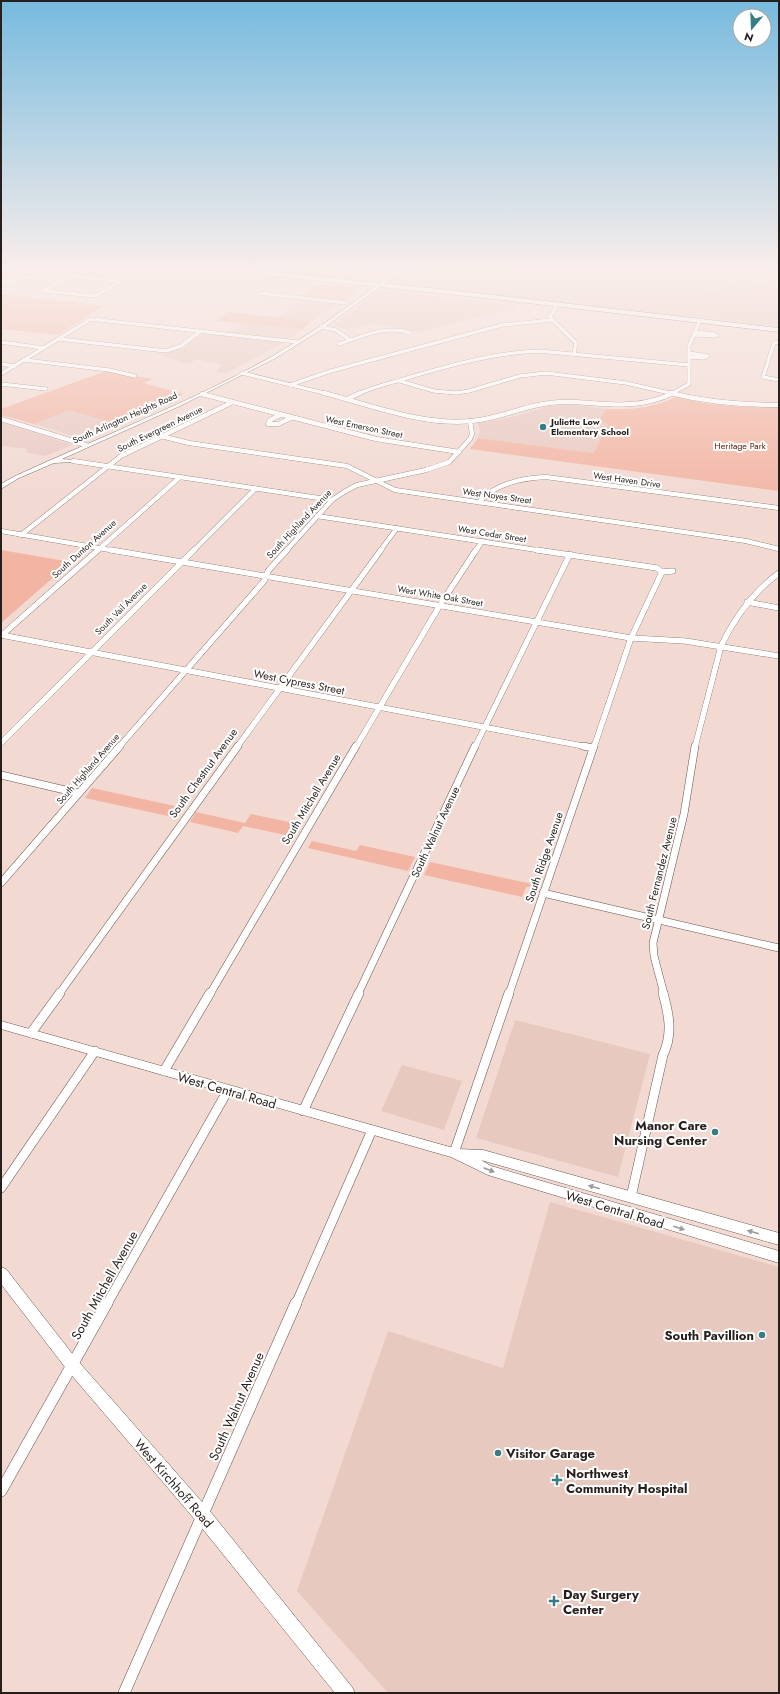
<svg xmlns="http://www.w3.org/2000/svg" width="780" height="1694" font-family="Jost,sans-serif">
<rect width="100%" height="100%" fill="#f2d9d2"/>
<!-- built -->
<g fill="#e8c9c0">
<path d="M57,269H170L149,282L51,272Z"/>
<path d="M243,269H346L334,279Z"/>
<path d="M352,269H371L380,272L369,281L339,279Z"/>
<path d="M406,269H570L588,271L605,269H771L700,286L710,290L743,280L779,288V326L462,292L388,282Z"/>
<path d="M385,290L444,298L518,305L515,309L418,332L375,324L347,329L332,326L378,291Z"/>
<path d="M300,300L337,304L312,321L279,317Z"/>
<path d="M244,323L303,329L287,339L230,333Z"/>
<path d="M203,332L281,342L283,343L225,374L216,371L222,365L198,359L187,364L161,355L165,352L180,349Z"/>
<path d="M577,405L606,409L599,419L608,424L594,453L478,438L480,431L478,423L512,417L549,406Z"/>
<path d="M69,410L117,424L83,439L34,424Z"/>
<path d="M1,422L45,436L72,445L45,456L25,452L28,449L1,446Z"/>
<path d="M515,1020L650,1054L618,1177L476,1138Z"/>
<path d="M402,1065L462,1081L444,1130L381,1111Z"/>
<path d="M550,1202L779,1267V1693H388L297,1591L388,1331L503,1368Z"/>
</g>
<!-- green -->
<g fill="#f2b5a3">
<path d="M317,284L354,287L356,290L342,301L301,296Z"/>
<path d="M1,294L104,306L58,335L1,329Z"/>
<path d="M228,312L312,321L303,329L216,321Z"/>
<path d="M106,371L153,379L143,383L184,394L117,424L69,410L34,424L1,415V409Z"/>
<path d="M676,397L708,404L746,407H779V491L470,449L478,438L594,453L608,424L599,420L606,409C631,410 653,408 676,397Z"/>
<path d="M1,550L71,562L1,623Z"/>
<path d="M92,788L184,808L177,818L85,798Z"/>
<path d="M196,812L245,823L251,814L299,824L294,833L285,835L243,826L238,833L190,822Z"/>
<path d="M312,841L356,851L360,845L415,857L408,871L308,848Z"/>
<path d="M430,862L537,885L526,887L522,897L424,875Z"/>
</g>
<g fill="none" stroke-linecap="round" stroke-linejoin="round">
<defs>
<g id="minor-far5">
<path d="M584,269H598"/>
<path d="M1,282L30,277L49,270"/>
<path d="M44,291L95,296L120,282L45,272"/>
<path d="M44,291L69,275"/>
<path d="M1,293H4"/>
<path d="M259,293L346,303"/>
<path d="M557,305L550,317L576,343L574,354"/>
<path d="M321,327L336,330L350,340"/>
<path d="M694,335L717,336L715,334L695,332"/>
<path d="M59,339L166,351L181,346L201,331"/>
<path d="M1,342L43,348"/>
<path d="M779,342L774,343L763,377L779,380"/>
<path d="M339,344C361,337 387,324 410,333"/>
<path d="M689,353L708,356L703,358L689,357"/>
<path d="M25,360L109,370L135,376"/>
<path d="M1,364L15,366"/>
<path d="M242,373L328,394"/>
<path d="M1,374L91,319L297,342"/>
<path d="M400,381L434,391L456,393L469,391L520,376L546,373L626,383L674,394"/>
<path d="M1,384L46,389"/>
<path d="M290,385L331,371L502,325L552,320"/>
<path d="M358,394C373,387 391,383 407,378C451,365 493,353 539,351L689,365"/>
<path d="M671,394L689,384V346L700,320"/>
</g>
<g id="minor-far4">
<path d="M324,393C371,405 423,426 472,421C503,418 532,402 564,402C607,402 631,412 674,393"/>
<path d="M670,393C706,402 742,405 779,405"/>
<path d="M202,394L376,439L459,452"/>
<path d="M347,399L360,393"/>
<path d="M280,415L270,420L268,424H278L291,418"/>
<path d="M1,419L86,445"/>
<path d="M161,436L189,443L347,466L395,490L746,541L779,549"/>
<path d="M73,461L332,500"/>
<path d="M479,502C496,483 522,478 546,477L779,508"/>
<path d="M317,516L543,551"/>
<path d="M1,531L116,551"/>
<path d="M21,535L121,456L233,402"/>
<path d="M97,551L180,477"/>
<path d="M193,551L255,489"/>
<path d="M286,551L332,500L344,492L357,485L426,470L449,462L470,439L472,434L470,421"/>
<path d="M380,551L397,528"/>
<path d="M476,551L482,541"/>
</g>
<g id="minor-far3">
<path d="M111,550L631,638L685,641L779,656"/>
<path d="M537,550L657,568L662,572"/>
<path d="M662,572L673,571"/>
<path d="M747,602L779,608"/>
<path d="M1,635L588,747"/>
<path d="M1,636L98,550"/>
<path d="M1,743L194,550"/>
<path d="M119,747L264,581L268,571L287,550"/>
<path d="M237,747L381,550"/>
<path d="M356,747L440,605L476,550"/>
<path d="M475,747L570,554"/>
<path d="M594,747L631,638L662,572"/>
<path d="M695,747L721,646C735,617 753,592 779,573"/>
</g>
<g id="minor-far2">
<path d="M583,746L593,748"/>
<path d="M1,775L78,793"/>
<path d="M1,883L120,746"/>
<path d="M543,893L779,948"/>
<path d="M59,994L238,746"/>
<path d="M210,994L356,746"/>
<path d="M358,994L475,746"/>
<path d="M509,994L594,746"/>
<path d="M664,994L654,956L653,943L684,814L695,746"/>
</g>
<g id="minor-far1">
<path d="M31,1033L60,993"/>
<path d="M164,1071L210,993"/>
<path d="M303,1111L359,993"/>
<path d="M454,1153L509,993"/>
<path d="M1,1188L95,1051"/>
<path d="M631,1197L663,1055C673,1034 669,1015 663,993"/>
<path d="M107,1304L228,1090"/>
<path d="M296,1304L372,1130"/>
</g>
<g id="minor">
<path d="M1,1491L107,1303"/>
<path d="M124,1693L296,1303"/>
</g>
<g id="secondary">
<path d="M399,269H404L324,328L274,359L180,406L62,459L75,460V462L54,463L19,478L1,489V484L15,476C100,437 189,403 271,357C316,331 357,300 399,269Z"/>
<path d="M1,1021L457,1149L483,1150L779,1233V1245L481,1160L491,1166L779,1251V1263L488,1175L451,1157L1,1029Z"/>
<path d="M1,1267L6,1269L78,1361L209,1510L352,1687L355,1693H335L197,1522L68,1371L1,1284Z"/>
</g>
<path id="primary" d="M198,269H243L458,291L779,328V332L458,295L232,272L234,273L231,275Z"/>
</defs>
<!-- minor-far5 casing -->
<use href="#minor-far5" stroke="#68544e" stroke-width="4"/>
<!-- minor-far4 casing -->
<use href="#minor-far4" stroke="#68544e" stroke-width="5"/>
<!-- minor-far3 casing -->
<use href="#minor-far3" stroke="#68544e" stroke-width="6"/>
<!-- minor-far2 casing -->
<use href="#minor-far2" stroke="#68544e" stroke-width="8"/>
<!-- minor-far1 casing -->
<use href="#minor-far1" stroke="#68544e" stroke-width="10"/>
<!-- minor casing -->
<use href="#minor" stroke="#68544e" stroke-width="12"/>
<!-- secondary casing -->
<use href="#secondary" stroke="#68544e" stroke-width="1"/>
<!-- primary casing -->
<use href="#primary" stroke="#68544e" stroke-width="1"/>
<!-- minor-far5 -->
<use href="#minor-far5" stroke="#fff" stroke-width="3.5"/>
<!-- minor-far4 -->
<use href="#minor-far4" stroke="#fff" stroke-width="4.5"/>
<!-- minor-far3 -->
<use href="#minor-far3" stroke="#fff" stroke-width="5.5"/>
<!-- minor-far2 -->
<use href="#minor-far2" stroke="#fff" stroke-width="7"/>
<!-- minor-far1 -->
<use href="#minor-far1" stroke="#fff" stroke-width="9"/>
<!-- minor -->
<use href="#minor" stroke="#fff" stroke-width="11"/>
<!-- secondary -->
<use href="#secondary" fill="#fff" fill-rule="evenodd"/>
<!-- primary -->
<use href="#primary" fill="#fff" fill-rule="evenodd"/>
</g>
<!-- one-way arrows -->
<defs><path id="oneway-solid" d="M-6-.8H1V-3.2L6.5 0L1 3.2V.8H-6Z"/></defs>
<g fill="#9e9a99">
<use href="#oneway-solid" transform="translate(489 1170) rotate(21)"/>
<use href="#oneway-solid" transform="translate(594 1187) rotate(-164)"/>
<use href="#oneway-solid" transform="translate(679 1228) rotate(17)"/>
<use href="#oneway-solid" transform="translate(753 1232) rotate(-164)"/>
</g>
<!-- sky -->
<linearGradient id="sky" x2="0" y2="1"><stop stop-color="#77bade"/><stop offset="0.53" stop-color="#f9eeeb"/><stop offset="1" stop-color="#f9eeeb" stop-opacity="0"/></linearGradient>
<rect width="780" height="507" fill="url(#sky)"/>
<!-- markers -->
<g fill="#357c85" stroke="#fff" stroke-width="1.5">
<circle cx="543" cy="427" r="4"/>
<circle cx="715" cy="1132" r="4"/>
<circle cx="762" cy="1335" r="4"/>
<circle cx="498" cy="1453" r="4"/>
<path d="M555 1474h4v4h4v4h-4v4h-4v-4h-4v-4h4z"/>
<path d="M552 1595h4v4h4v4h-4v4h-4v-4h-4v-4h4z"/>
</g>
<g text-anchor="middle" stroke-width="4" stroke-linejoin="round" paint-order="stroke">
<!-- far-street labels -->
<g font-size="9" fill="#271f1c" stroke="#fff">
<text transform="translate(125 418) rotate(-24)" y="3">South Arlington Heights Road</text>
<text transform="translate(364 427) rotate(12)" y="3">West Emerson Street</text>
<text transform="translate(160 429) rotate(-26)" y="3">South Evergreen Avenue</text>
<text transform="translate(627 480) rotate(8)" y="3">West Haven Drive</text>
<text transform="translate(497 496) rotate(8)" y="3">West Noyes Street</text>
<text transform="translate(299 524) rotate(-47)" y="3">South Highland Avenue</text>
<text transform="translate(492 534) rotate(9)" y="3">West Cedar Street</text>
<text transform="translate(84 549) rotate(-42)" y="3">South Dunton Avenue</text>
<text transform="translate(440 596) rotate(10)" y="3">West White Oak Street</text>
<text transform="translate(121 609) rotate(-45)" y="3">South Vail Avenue</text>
<text transform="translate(88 769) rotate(-49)" y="3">South Highland Avenue</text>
</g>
<!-- far-poi labels -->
<g font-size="9" font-weight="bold" fill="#271f1c" stroke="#fff" text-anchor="start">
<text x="551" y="425">Juliette Low<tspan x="551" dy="10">Elementary School</tspan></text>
</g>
<!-- far-park labels -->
<g font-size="9" fill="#551b09" stroke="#fff">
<text x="740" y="449">Heritage Park</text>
</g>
<!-- street labels -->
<g font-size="11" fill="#271f1c" stroke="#fff">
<text transform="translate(299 682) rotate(11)" y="4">West Cypress Street</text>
<text transform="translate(203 773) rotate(-54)" y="4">South Chestnut Avenue</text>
<text transform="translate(311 799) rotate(-59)" y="4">South Mitchell Avenue</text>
<text transform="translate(435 832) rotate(-65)" y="4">South Walnut Avenue</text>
<text transform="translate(544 857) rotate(-71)" y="4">South Ridge Avenue</text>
<text transform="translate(659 873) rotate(-76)" y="4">South Fernandez Avenue</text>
</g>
<!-- near-street labels -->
<g font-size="13" fill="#271f1c" stroke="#fff">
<text transform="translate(227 1090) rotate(16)" y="5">West Central Road</text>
<text transform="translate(615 1209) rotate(17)" y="5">West Central Road</text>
<text transform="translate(104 1285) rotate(-61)" y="5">South Mitchell Avenue</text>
<text transform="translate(236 1406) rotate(-66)" y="5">South Walnut Avenue</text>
<text transform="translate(174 1483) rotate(49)" y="5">West Kirchhoff Road</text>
</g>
<!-- near-poi labels -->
<g font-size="13" font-weight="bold" fill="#271f1c" stroke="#fff" text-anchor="start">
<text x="707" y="1130" text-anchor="end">Manor Care<tspan x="707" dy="15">Nursing Center</tspan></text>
<text x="754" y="1340" text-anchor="end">South Pavillion</text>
<text x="506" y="1458">Visitor Garage</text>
<text x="566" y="1478">Northwest<tspan x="566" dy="15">Community Hospital</tspan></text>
<text x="563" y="1599">Day Surgery<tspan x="563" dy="15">Center</tspan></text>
</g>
</g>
<!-- border -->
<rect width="780" height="1694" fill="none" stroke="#271f1c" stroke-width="4"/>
<!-- north arrow -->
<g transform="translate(752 28) rotate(199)"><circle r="19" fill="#ffffff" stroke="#a9a5a4"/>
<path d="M0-3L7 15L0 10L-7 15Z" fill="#357c85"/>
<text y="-6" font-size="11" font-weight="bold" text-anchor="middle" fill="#271f1c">N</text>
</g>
</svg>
